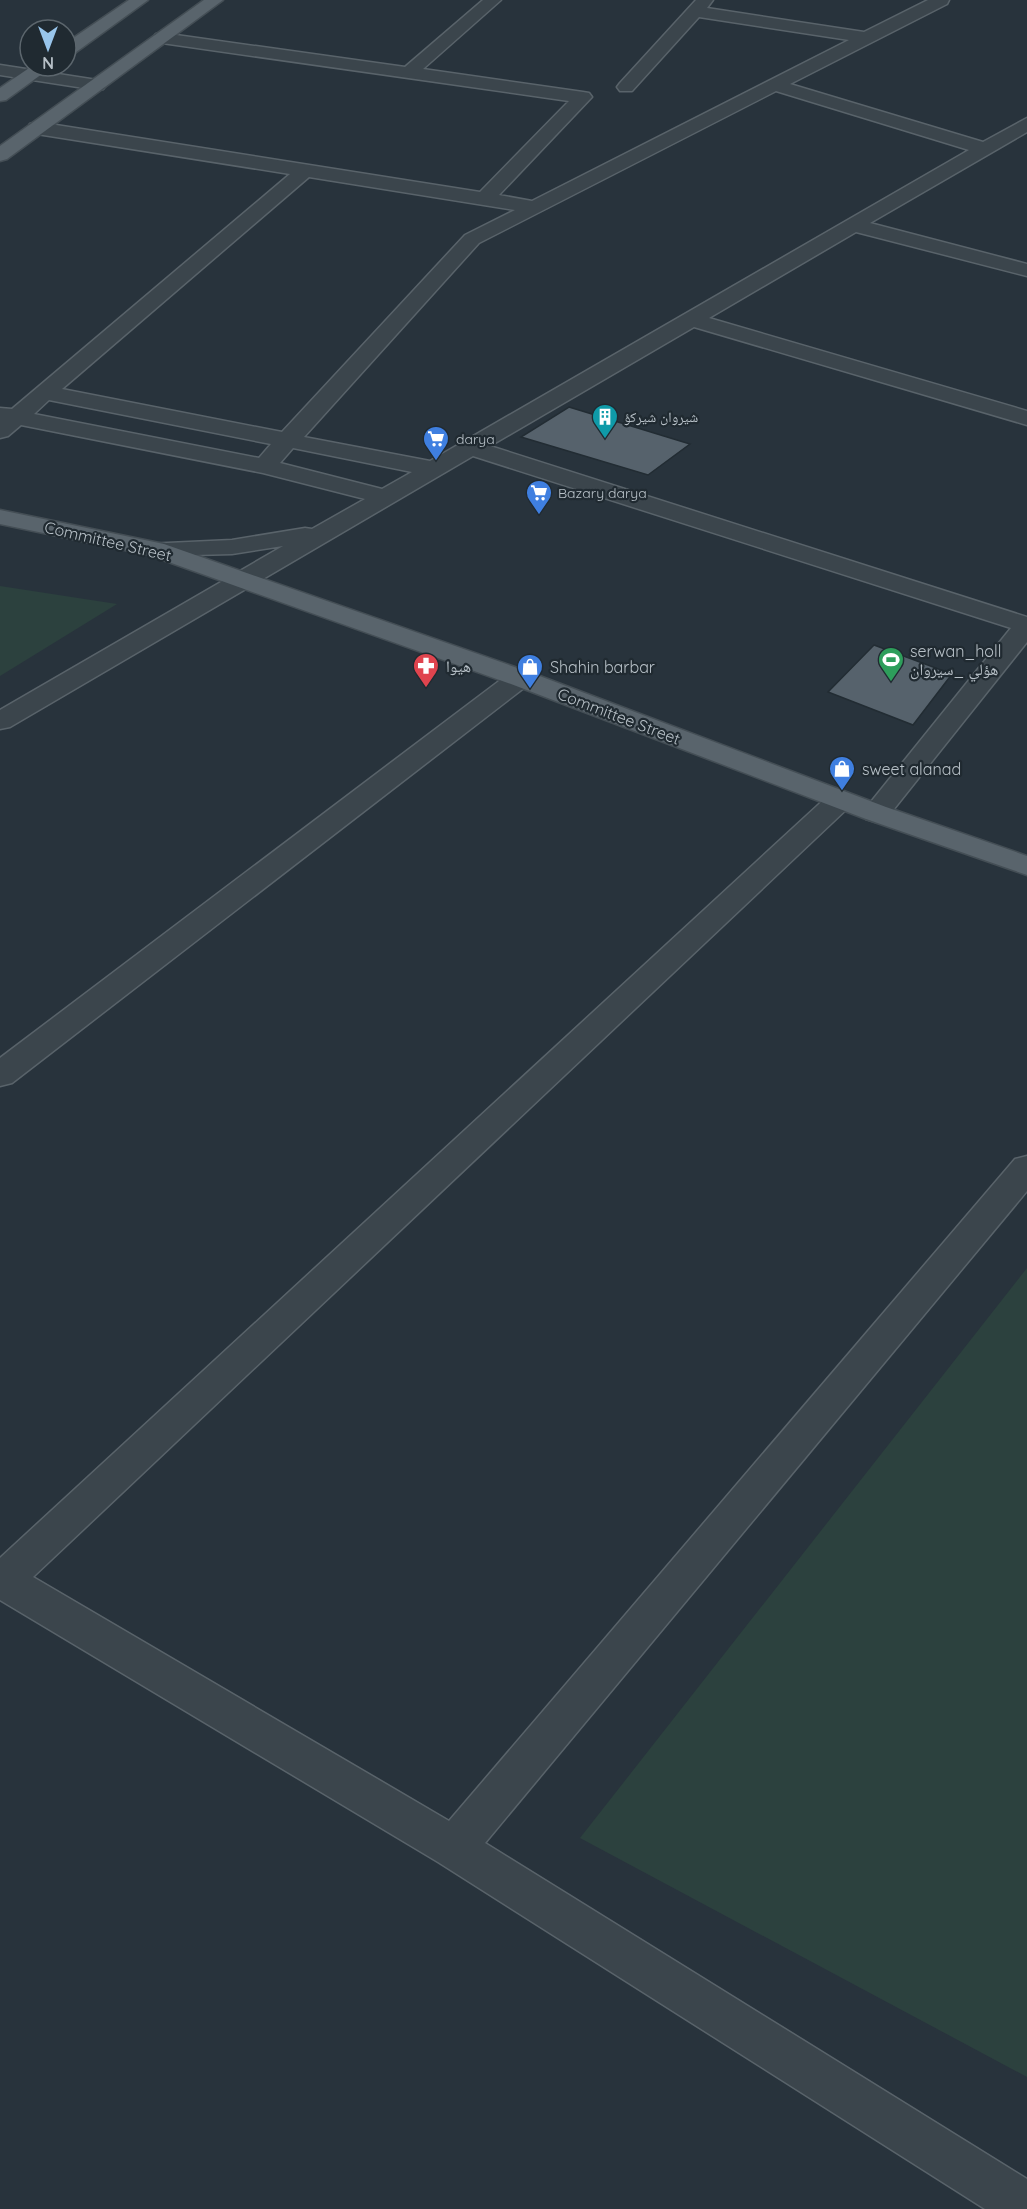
<svg xmlns="http://www.w3.org/2000/svg" width="1027" height="2209" font-family="Quicksand,'Noto Naskh Arabic',sans-serif">
<rect width="100%" height="100%" fill="#28333c"/>
<!-- green -->
<g fill="#2c413e">
<path d="M0,586L117,604L0,676Z"/>
<path d="M1027,1268V2077L580,1838Z"/>
</g>
<!-- building -->
<g fill="#56626c" stroke="#222c33" stroke-width="1.5">
<path d="M569,407L690,444L648,475L521,437Z"/>
<path d="M874,645L952,674L913,725L828,692Z"/>
</g>
<g fill="none" stroke-linecap="round" stroke-linejoin="round">
<defs>
<g id="minor">
<path d="M483,0H501L423,69L583,92L589,93L592,97L499,195L532,201L849,40L699,17L632,91H620L617,87L620,83L696,0H713L707,8L864,32L928,0H949L947,4L790,84L983,142L1027,118V132L870,223L1027,264V276L856,232L709,318L1027,411V425L694,327L490,446L1027,617V642L886,819L876,822L866,819L862,813L1011,628L473,456L10,727L0,729V710L283,546L232,554L155,556L146,554L143,549L146,544L232,540L305,528L312,529L365,499L263,473L21,425L8,436L0,438V408L12,409L290,174L37,134L30,132L28,128L30,124L37,122L480,192L569,101L162,43L156,42L153,38L156,34L162,33L405,67ZM776,91L969,150L430,461L304,437L479,243ZM309,177L515,210L465,235L282,432L62,389ZM49,400L271,444L259,458L34,414ZM293,448L412,472L382,489L280,463Z"/>
<path d="M0,65L97,80L103,81L106,85L103,89L97,90L0,75Z"/>
<path d="M520,670L529,672L533,678L529,684L12,1083L0,1086V1058L511,672Z"/>
<path d="M840,791L850,794L854,800L850,806L33,1577L449,1821L1015,1159L1027,1156V1191L485,1843L1027,2179V2209H985L438,1862L0,1600V1558L830,794Z"/>
</g>
<g id="major">
<path d="M129,0H148L72,55L66,56V43Z"/>
<path d="M204,0H223L7,159L0,161V146Z"/>
<path d="M32,66H53L6,100L0,101V88Z"/>
<path d="M0,510L164,544L529,672L886,807L1027,856V875L866,819L511,684L149,555L0,524Z"/>
</g>
</defs>
<!-- minor casing -->
<use href="#minor" stroke="#59636a" stroke-width="3"/>
<!-- major casing -->
<use href="#major" stroke="#444e55" stroke-width="3"/>
<!-- minor -->
<use href="#minor" fill="#3b454c" fill-rule="evenodd"/>
<!-- major -->
<use href="#major" fill="#59646c" fill-rule="evenodd"/>
</g>
<!-- icons -->
<defs>
<symbol id="building-pin" viewBox="-11 -11 22 30"><path d="M0 17L-7.5 6A9.5 9.5 0 1 1 7.5 6Z" fill="#0f9aa8" stroke="#202a31"/><path d="M-4-6H4V6H1V3H-1V6H-4ZM-2.5-4.3h1.7v1.8h-1.7ZM.8-4.3h1.7v1.8H.8ZM-2.5-1h1.7V.8h-1.7ZM.8-1h1.7V.8H.8Z" fill="#fff"/></symbol>
<symbol id="supermarket-pin" viewBox="-11 -11 22 30"><path d="M0 17L-7.5 6A9.5 9.5 0 1 1 7.5 6Z" fill="#3f7fe0" stroke="#202a31"/><path d="M-6-5.5h2.5l.6 2H6L4.5 2H-2.5L-4.4-4H-6ZM-1.5 3.2a1.3 1.3 0 1 0 .1 0ZM3 3.2a1.3 1.3 0 1 0 .1 0Z" fill="#fff"/></symbol>
<symbol id="stadium-pin" viewBox="-11 -11 22 30"><path d="M0 17L-7.5 6A9.5 9.5 0 1 1 7.5 6Z" fill="#2e9e5b" stroke="#202a31"/><path d="M0-5a6.5 5 0 1 0 0 10a6.5 5 0 1 0 0-10ZM-3.5-1.8h7v3.6h-7Z" fill="#fff"/></symbol>
<symbol id="pharmacy-pin" viewBox="-11 -11 22 30"><path d="M0 17L-7.5 6A9.5 9.5 0 1 1 7.5 6Z" fill="#e0444e" stroke="#202a31"/><path d="M-2-6h4v4h4v4h-4v4h-4v-4h-4v-4h4Z" fill="#fff"/></symbol>
<symbol id="shop-pin" viewBox="-11 -11 22 30"><path d="M0 17L-7.5 6A9.5 9.5 0 1 1 7.5 6Z" fill="#3f7fe0" stroke="#202a31"/><path d="M-5-2.5h2.3a2.7 3.5 0 0 1 5.4 0H5L5.5 6h-11ZM-1.5-2.5h3a1.5 2.3 0 0 0-3 0Z" fill="#fff"/></symbol>
</defs>
<g fill-rule="evenodd">
<use href="#building-pin" x="590" y="402" width="30" height="40"/>
<use href="#supermarket-pin" x="421" y="424" width="30" height="40"/>
<use href="#supermarket-pin" x="524" y="478" width="30" height="40"/>
<use href="#stadium-pin" x="876" y="645" width="30" height="40"/>
<use href="#pharmacy-pin" x="411" y="651" width="30" height="40"/>
<use href="#shop-pin" x="515" y="652" width="30" height="40"/>
<use href="#shop-pin" x="827" y="754" width="30" height="40"/>
</g>
<g text-anchor="middle" stroke-width="4.5" stroke-linejoin="round" paint-order="stroke">
<!-- far-poi labels -->
<g font-size="14" fill="#b7c0c7" stroke="#202a31" text-anchor="start">
<text x="624" y="422">شيروان شيركؤ</text>
<text x="456" y="444">darya</text>
<text x="558" y="498">Bazary darya</text>
</g>
<!-- street labels -->
<g font-size="16" fill="#b7c0c7" stroke="#202a31">
<text transform="translate(108 541) rotate(13)" y="6">Committee Street</text>
<text transform="translate(619 716) rotate(21)" y="6">Committee Street</text>
</g>
<!-- poi labels -->
<g font-size="16" fill="#b7c0c7" stroke="#202a31" text-anchor="start">
<text x="910" y="657">serwan_holl<tspan x="910" dy="18">هؤلي _سيروان</tspan></text>
<text x="446" y="672">هیوا</text>
<text x="550" y="673">Shahin barbar</text>
<text x="862" y="775">sweet alanad</text>
</g>
</g>
<!-- north arrow -->
<g transform="translate(48 48) rotate(180)"><circle r="28" fill="#202a31" stroke="#5c666d" stroke-width="1.5"/>
<path d="M0-4.5L10 22L0 15L-10 22Z" fill="#98c5eb"/>
<text y="-9" font-size="16" font-weight="bold" text-anchor="middle" fill="#b7c0c7">N</text>
</g>
</svg>
